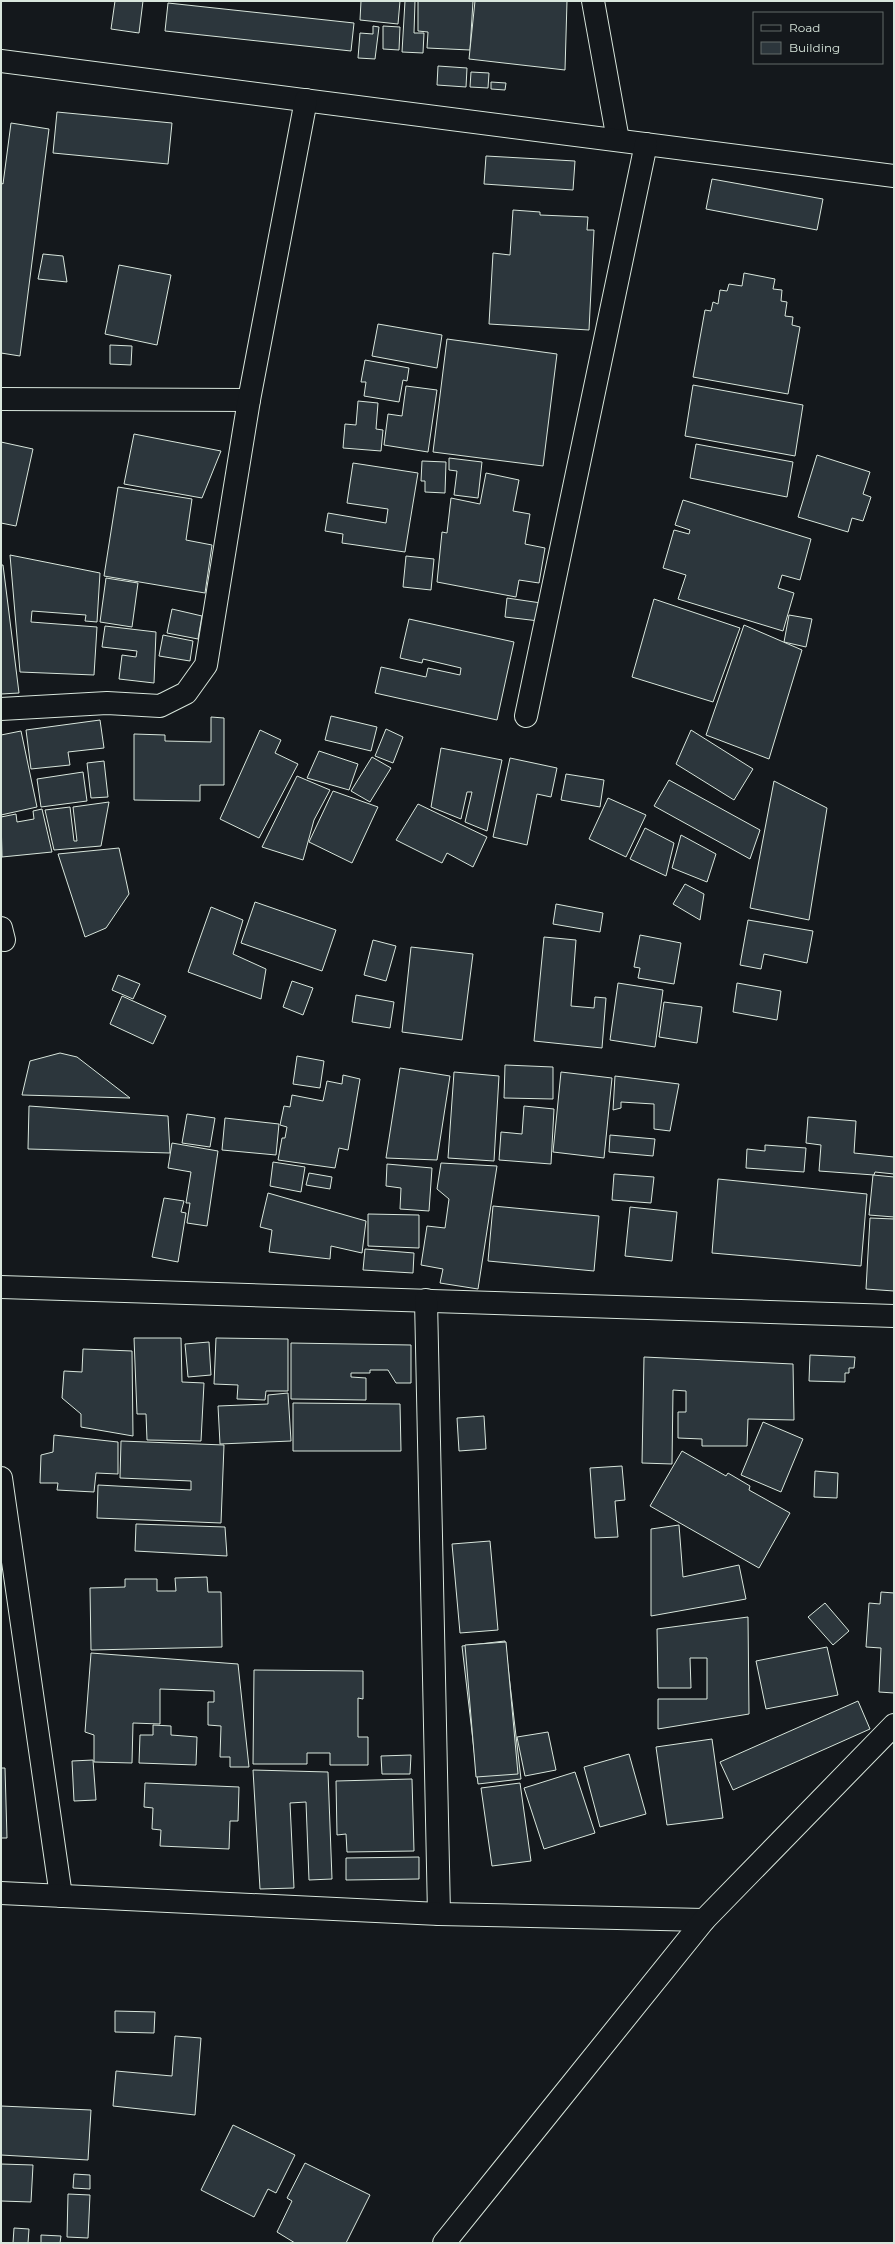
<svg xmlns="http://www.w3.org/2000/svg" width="895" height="2244" font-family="Montserrat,sans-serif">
<rect width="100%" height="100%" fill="#14181c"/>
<!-- building -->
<g fill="#2c363c" stroke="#d8e6dc">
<path d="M115,1H143L139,33L111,29Z"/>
<path d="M361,1H400L398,24L360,20Z"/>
<path d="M405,1H415L414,33H424L423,53L402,52Z"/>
<path d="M418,1H473L470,50L427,48L428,32L418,31Z"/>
<path d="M475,1H567L565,70L469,59Z"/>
<path d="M168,3L354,23L351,51L165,31Z"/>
<path d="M373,26L379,27L375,59L358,58L360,33L373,34Z"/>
<path d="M383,26L400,27L399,50L383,49Z"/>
<path d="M438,66L467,68L466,87L437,85Z"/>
<path d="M471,72L489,73L488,88L470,87Z"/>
<path d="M491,82L506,83L505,90L491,89Z"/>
<path d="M57,112L172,123L168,164L53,153Z"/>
<path d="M11,123L49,129L20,356L1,353V183L3,184Z"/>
<path d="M486,156L575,161L573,190L484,184Z"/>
<path d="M712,179L823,199L817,230L706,209Z"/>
<path d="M513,210L540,212V215L588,217L587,230H594L589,330L489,324L493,253L510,255Z"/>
<path d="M43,254L63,256L67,282L38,279Z"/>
<path d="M119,265L171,275L157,345L105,334Z"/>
<path d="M744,273L775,279L773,289L782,290L781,301L787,302L785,316L793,317L792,325L800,327L788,394L693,377L705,310L711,311L713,302L718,304L720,290L727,291L729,284L742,286Z"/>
<path d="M378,324L442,335L437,368L372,356Z"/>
<path d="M447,339L557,354L543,466L433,452Z"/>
<path d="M110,345L132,346L131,365L110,364Z"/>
<path d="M365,360L409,368L407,381L403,380L399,402L364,396L366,382H361Z"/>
<path d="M693,385L803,405L795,456L685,436Z"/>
<path d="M406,386L437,390L428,452L384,445L388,414L402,416Z"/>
<path d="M358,401L378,403L376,429L383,430L381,451L343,448L345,424L356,425Z"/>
<path d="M134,434L221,451L202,498L124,484Z"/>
<path d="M1,442L33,449L16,526L1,523Z"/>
<path d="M696,444L793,462L787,497L690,478Z"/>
<path d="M817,455L870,472L863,494L871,497L863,521L852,518L848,532L798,517Z"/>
<path d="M449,458L482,462L478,498L454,495L457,471L449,470Z"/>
<path d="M422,461L446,462L445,493L425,492V481H421Z"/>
<path d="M353,463L418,473L405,552L342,543L343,534L325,531L328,513L386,523L388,509L347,503Z"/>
<path d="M486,473L519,480L513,511L530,514L525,544L545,548L539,583L519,580L516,597L437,582L442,532L447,533L451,498L480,504Z"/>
<path d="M118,487L192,499L186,540L212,545L205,593L104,576Z"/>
<path d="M683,500L811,539L800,580L782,575L778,588L794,593L783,631L678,599L686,575L663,568L674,530L689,534L690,530L675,525Z"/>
<path d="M10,555L100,573L97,622L85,621L86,615L32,611L31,622L97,627L94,675L20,672Z"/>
<path d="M406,556L434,559L431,590L403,587Z"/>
<path d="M1,565H3L19,693L1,694Z"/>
<path d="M106,578L138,583L132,627L100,622Z"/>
<path d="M507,598L541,603L539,621L505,617Z"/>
<path d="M654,599L740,628L713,702L632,677Z"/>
<path d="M172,609L202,616L198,639L167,633Z"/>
<path d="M789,615L812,619L806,647L784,642Z"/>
<path d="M409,619L514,642L497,720L375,693L381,667L426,677L428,668L460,675L461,668L423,659L422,663L400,658Z"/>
<path d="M744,625L802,650L769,759L706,735Z"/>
<path d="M105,626L156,632L154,683L119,679L122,655L136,657L137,651L102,647Z"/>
<path d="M163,635L193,641L190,661L159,656Z"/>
<path d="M331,716L377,727L371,751L325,740Z"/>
<path d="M211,717L224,718V785H200V801L134,800V734L165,735V741L211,742Z"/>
<path d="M100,720L104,748L68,752L70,765L31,769L26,730Z"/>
<path d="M386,729L403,737L393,763L375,756Z"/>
<path d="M260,730L281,740L275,753L298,764L259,838L220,819Z"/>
<path d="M691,730L753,769L734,800L676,764Z"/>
<path d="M21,731L37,807L1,815V735Z"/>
<path d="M441,748L502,760L487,831L465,822L472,792H467L461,819L431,807Z"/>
<path d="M319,751L358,764L349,790L307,778Z"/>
<path d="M372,757L391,768L370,802L351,791Z"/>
<path d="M510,758L557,768L551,797L537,794L527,845L493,837Z"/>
<path d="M104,761L108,797L91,798L87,763Z"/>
<path d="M83,772L87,801L41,807L37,779Z"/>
<path d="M566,774L604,780L600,807L561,800Z"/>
<path d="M297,776L330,790L314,820L303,860L262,847Z"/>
<path d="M669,780L760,830L750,859L654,806Z"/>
<path d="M774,781L827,808L809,920L750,908Z"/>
<path d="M333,791L378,807L352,863L309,842Z"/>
<path d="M608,798L646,815L626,857L589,839Z"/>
<path d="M109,802L101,846L54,850L45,810L70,807L74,841H77L73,807Z"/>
<path d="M418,804L487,837L473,867L447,853L442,863L396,840Z"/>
<path d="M42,809L52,852L2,857L1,817L16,814L17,822L34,819L33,811Z"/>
<path d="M645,828L674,843L666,876L630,859Z"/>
<path d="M681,835L716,854L707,882L672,868Z"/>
<path d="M119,848L129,894L106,928L85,937L58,854Z"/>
<path d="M685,884L704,894L700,920L673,904Z"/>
<path d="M255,902L336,930L322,971L241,943Z"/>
<path d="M556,904L603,913L600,932L553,924Z"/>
<path d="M211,907L243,920L233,954L266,969L261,999L188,972Z"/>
<path d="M748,920L813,931L807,963L764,954L761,969L740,965Z"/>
<path d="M640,935L681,943L674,984L638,978L640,968L634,967Z"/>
<path d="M544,937L576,940L571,1006L594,1008L595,997L606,998L602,1048L534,1041Z"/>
<path d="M373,940L396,946L386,981L364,975Z"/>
<path d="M411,947L473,954L462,1040L402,1032Z"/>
<path d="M118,975L140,984L133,999L112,990Z"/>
<path d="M292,981L313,988L303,1015L283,1007Z"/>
<path d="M618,983L663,990L655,1047L610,1040Z"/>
<path d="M737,983L781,991L777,1020L733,1012Z"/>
<path d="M356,995L394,1002L390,1028L352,1022Z"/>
<path d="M122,996L166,1016L153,1044L110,1024Z"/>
<path d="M664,1002L702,1007L697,1043L659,1037Z"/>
<path d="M60,1053L77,1057L130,1098L22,1095L30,1061Z"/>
<path d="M297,1056L324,1061L320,1088L293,1084Z"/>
<path d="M505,1065L553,1067V1099L504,1098Z"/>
<path d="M400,1068L450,1076L437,1160L386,1158Z"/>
<path d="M454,1072L499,1076L494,1161L448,1158Z"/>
<path d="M561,1072L612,1078L604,1158L553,1152Z"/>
<path d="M343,1075L360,1079L348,1150L339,1148L335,1168L278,1160L282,1138H285L287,1127L280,1125L284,1106L290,1107L292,1095L323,1101L327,1081L342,1084Z"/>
<path d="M615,1076L679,1084L670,1131L654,1129V1104L621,1102V1108L613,1110Z"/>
<path d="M29,1106L168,1116L170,1153L28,1149Z"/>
<path d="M524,1106L554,1109L551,1164L499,1160L501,1132L522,1134Z"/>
<path d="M187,1114L215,1118L210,1147L182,1143Z"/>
<path d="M808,1117L856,1121L854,1153L894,1157V1174L875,1172L874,1175L819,1171L821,1145L806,1143Z"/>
<path d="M225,1118L279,1124L276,1155L222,1150Z"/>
<path d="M610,1135L655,1139L653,1156L609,1152Z"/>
<path d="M172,1143L218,1151L207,1226L187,1223L190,1203H186L191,1172L168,1168Z"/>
<path d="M765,1145L806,1148L804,1172L746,1168L747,1149L765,1151Z"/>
<path d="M273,1162L305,1167L301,1192L270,1186Z"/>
<path d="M441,1163L497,1166L478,1289L440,1283L443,1269L421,1265L427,1226L445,1228L449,1199L437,1189Z"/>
<path d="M387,1164L432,1168L429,1211L400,1209L401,1188L386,1186Z"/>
<path d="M309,1173L332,1177L330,1189L306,1185Z"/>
<path d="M614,1174L654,1177L651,1203L612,1200Z"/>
<path d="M873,1175L894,1177V1217L869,1215Z"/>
<path d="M718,1179L867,1194L861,1266L712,1253Z"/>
<path d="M268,1193L366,1221L362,1253L331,1246L330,1259L269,1252L272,1230L260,1227Z"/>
<path d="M164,1198L184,1201L181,1212L186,1213L178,1262L152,1257Z"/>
<path d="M493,1206L599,1216L594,1271L488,1261Z"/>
<path d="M630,1207L677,1212L672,1261L625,1256Z"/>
<path d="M368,1214L419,1215V1248L368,1246Z"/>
<path d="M870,1218L894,1219V1291L866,1289Z"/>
<path d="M365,1249L414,1253L413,1273L363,1270Z"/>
<path d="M134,1338H181L182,1382L204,1383L201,1441L147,1440L146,1414H137Z"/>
<path d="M216,1338L288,1339V1391H266L265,1400L237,1399L238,1385L214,1384Z"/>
<path d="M209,1342L211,1375L188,1377L185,1344Z"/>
<path d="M291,1343L411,1345V1383H396L388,1370H370V1373H351V1377L366,1378V1400L291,1399Z"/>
<path d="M83,1349L132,1351L133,1436L81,1427V1414L62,1398L64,1371L82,1372Z"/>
<path d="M810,1355L855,1357L854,1368H849V1373H845V1382L809,1381Z"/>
<path d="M644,1357L793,1364L794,1420L748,1419L747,1446H702V1439L678,1438V1412H686V1391L673,1390L672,1464L642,1463Z"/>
<path d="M288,1393L291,1441L220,1444L218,1406L268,1404V1395Z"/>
<path d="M293,1403L400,1404L401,1451H293Z"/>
<path d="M484,1416L486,1449L459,1451L457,1418Z"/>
<path d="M763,1422L803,1439L781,1492L741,1475Z"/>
<path d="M54,1435L118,1442V1474L96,1473L94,1492L57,1490L58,1483H40L41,1455L53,1452Z"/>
<path d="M121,1441L224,1445L221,1523L97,1518L98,1485L191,1490V1481L120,1478Z"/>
<path d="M682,1451L726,1476L728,1473L750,1486L749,1490L790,1513L759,1568L650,1506Z"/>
<path d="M622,1466L625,1500L615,1501L618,1537L595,1538L590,1468Z"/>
<path d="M815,1471L838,1473L837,1498L814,1497Z"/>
<path d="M136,1524L225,1527L227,1556L135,1551Z"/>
<path d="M679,1525L683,1577L739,1565L746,1599L651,1616V1529Z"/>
<path d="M490,1541L498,1630L460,1633L452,1544Z"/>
<path d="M207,1577L208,1592H221L222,1647L91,1650L90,1588L125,1587V1579H157V1591H176L175,1578Z"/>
<path d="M881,1592L894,1593V1693L879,1692L881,1648L866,1647L869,1603L880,1604Z"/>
<path d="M825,1603L849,1631L833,1645L808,1617Z"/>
<path d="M748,1617L749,1714L658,1729V1699H707V1658H690L691,1688H658L657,1629Z"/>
<path d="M505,1641L521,1779L478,1784L462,1646Z"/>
<path d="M506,1642L518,1774L476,1777L465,1645Z"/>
<path d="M827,1647L838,1695L766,1709L756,1661Z"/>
<path d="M91,1653L238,1664L249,1767H230V1757H220L221,1726L208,1725V1702H214V1691L160,1689V1724L133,1723L132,1763L94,1762V1735L85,1732Z"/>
<path d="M254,1670L363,1671V1699L358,1698V1737H368V1765H330V1753H307V1764H253Z"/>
<path d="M858,1701L870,1729L733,1790L720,1762Z"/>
<path d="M153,1725L171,1726V1735L197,1737L196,1765L139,1763L140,1735H153Z"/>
<path d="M548,1732L556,1770L525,1776L517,1737Z"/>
<path d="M712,1739L723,1818L667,1825L656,1747Z"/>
<path d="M629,1754L646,1814L600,1827L584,1767Z"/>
<path d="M411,1755L410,1774H382L381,1756Z"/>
<path d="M93,1760L96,1800L74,1801L72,1761Z"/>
<path d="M1,1768H5L7,1838H1Z"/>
<path d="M253,1770L328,1772L332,1879L309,1880L306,1802L290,1803L294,1888L260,1889Z"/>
<path d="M575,1772L595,1833L544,1849L524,1788Z"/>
<path d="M412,1779L414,1851L347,1852L346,1834L337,1835L336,1781Z"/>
<path d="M145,1783L239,1787L238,1821H230L229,1849L160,1846L161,1830L152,1829L153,1808L144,1807Z"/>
<path d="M520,1783L531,1861L492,1866L481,1788Z"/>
<path d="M419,1857V1879L346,1880V1858Z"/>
<path d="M115,2011L155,2012L154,2033L115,2032Z"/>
<path d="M175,2036L201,2038L195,2115L113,2106L116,2071L172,2076Z"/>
<path d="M1,2106L91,2110L88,2160L1,2155Z"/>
<path d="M233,2125L295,2155L276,2193L268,2189L254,2217L201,2190Z"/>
<path d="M305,2163L370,2195L346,2243H295L277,2232L292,2201L287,2198Z"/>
<path d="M1,2164L33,2165L31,2202L1,2201Z"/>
<path d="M74,2174L90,2175V2189L73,2188Z"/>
<path d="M68,2194L90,2195L88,2238L67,2237Z"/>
<path d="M14,2228L29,2229L28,2243H13Z"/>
<path d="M41,2235L61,2236L60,2243H41Z"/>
</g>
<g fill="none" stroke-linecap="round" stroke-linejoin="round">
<defs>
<g id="minor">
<path d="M593,1L618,140"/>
<path d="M1,61L894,176"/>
<path d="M1,399L249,400"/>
<path d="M1,709L107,703L160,706L186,693L206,665L249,400L306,100"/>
<path d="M526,716L646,144"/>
<path d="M1,928L4,940"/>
<path d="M1,1287L894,1316"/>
<path d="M426,1300L439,1914"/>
<path d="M1,1478L61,1896"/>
<path d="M1,1893L439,1914L704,1920"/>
<path d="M444,2243L704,1920L894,1725"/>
</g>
</defs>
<!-- minor casing -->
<use href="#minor" stroke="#d8e6dc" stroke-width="24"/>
<!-- minor -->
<use href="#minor" stroke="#14181c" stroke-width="22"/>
</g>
<!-- border -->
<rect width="895" height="2244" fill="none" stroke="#d8e6dc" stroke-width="4"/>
<!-- legend -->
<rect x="753" y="12" width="130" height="52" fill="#14181c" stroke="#626a69"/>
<rect x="761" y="25" width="20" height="6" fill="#14181c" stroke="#626a69"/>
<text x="789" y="32" font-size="12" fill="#d8e6dc">Road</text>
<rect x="761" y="42" width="20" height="12" fill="#2c363c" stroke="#626a69"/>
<text x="789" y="52" font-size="12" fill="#d8e6dc">Building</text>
</svg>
